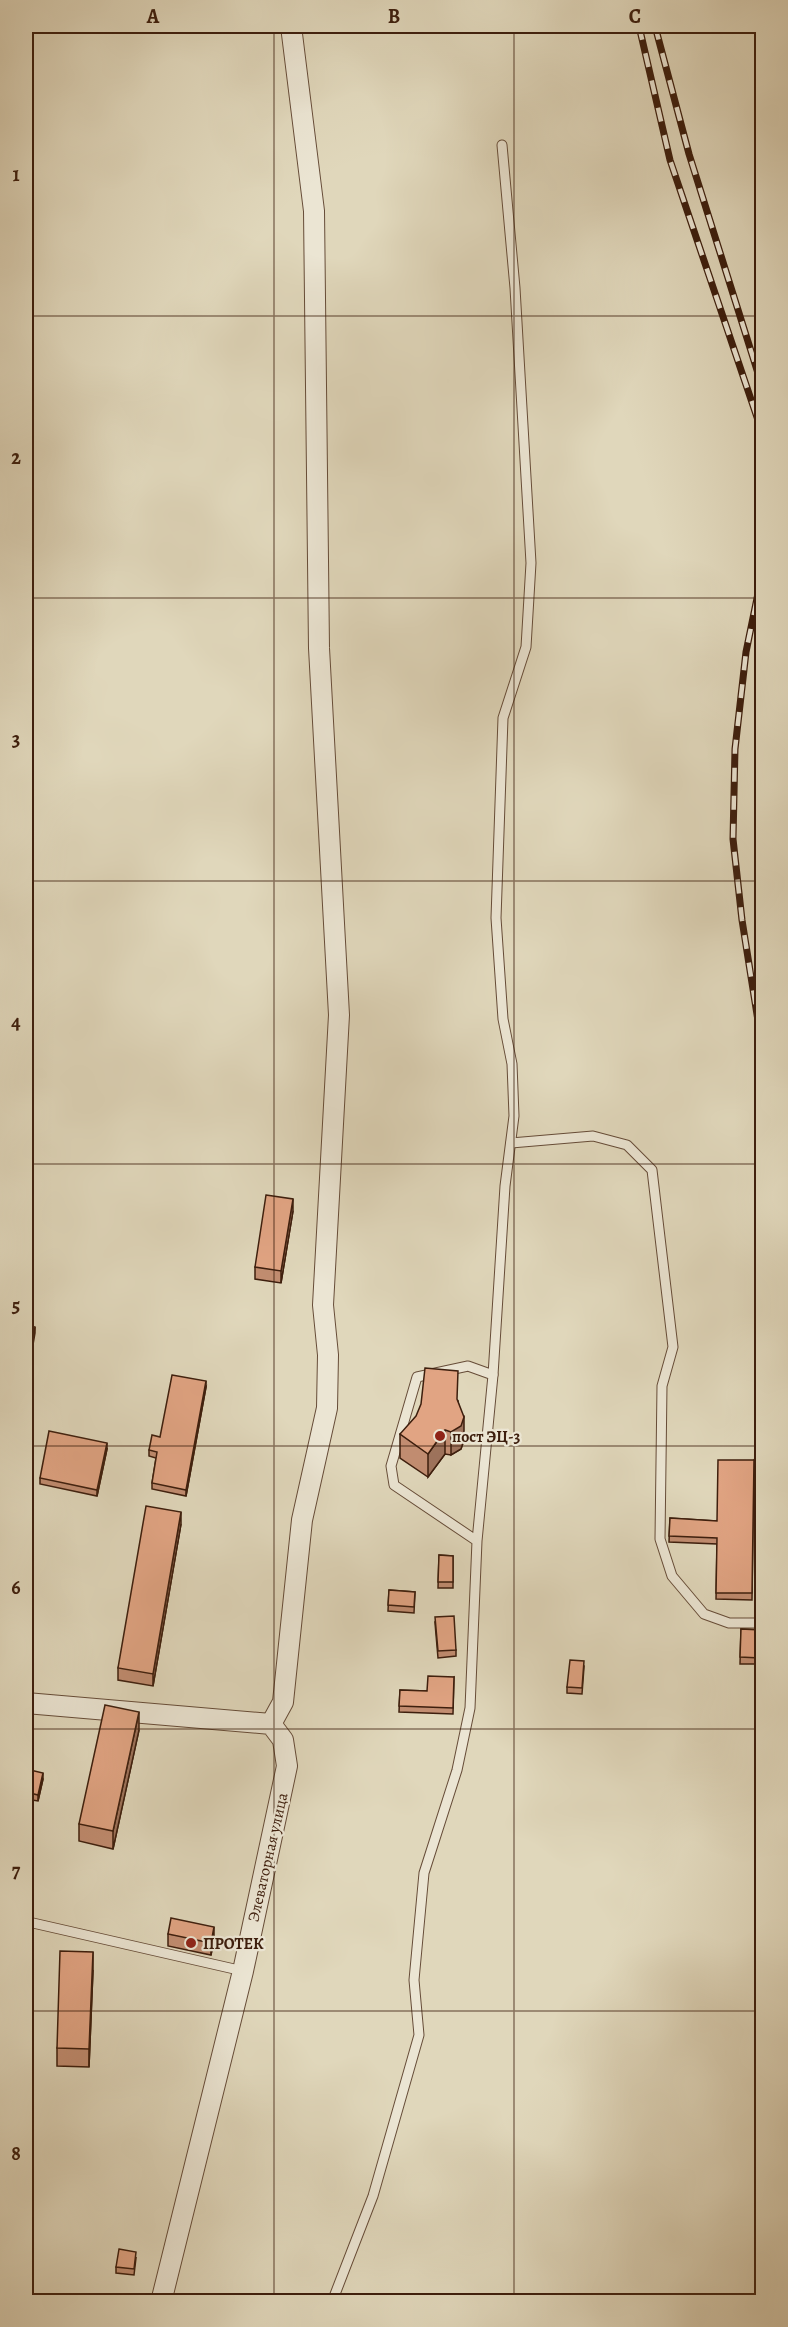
<svg xmlns="http://www.w3.org/2000/svg" width="788" height="2327" font-family="Alegreya,serif">
<rect width="100%" height="100%" fill="#e0d7bb"/>
<filter id="stains"><feTurbulence type="fractalNoise" baseFrequency=".00333" numOctaves="4"/><feColorMatrix values="0 0 0 0 .2 0 0 0 0 .09 0 0 0 0 .02 0 0 0 .5 -.17"/></filter>
<radialGradient id="worn" r=".72"><stop offset=".6" stop-color="#630" stop-opacity="0"/><stop offset="1" stop-color="#630" stop-opacity=".3"/></radialGradient>
<g fill="none" stroke-linecap="round" stroke-linejoin="round">
<defs>
<g id="lane">
<path d="M511,1143L593,1136L627,1145L652,1170L673,1347L662,1386L660,1539L672,1576L704,1614L729,1623H762"/>
<path d="M493,1375L505,1186L514,1116L512,1064L503,1019L496,918L503,718L526,647L531,563L515,288L502,145"/>
<path d="M26,1925L33,1923L243,1971"/>
<path d="M332,2302L373,2196L419,2035L414,1980L424,1873L457,1770L470,1708L477,1541L493,1375L468,1366L417,1377L391,1466L394,1485L477,1541"/>
</g>
<g id="street">
<path d="M26,1703L271,1724L283,1740L287,1766L243,1971L161,2302"/>
<path d="M271,1724L283,1702L302,1520L327,1408L328,1355L323,1305L339,1015L319,648L314,211L291,26"/>
</g>
</defs>
<!-- lane casing -->
<use href="#lane" stroke="#664c38" stroke-width="11"/>
<!-- street casing -->
<use href="#street" stroke="#664c38" stroke-width="22"/>
<!-- lane -->
<use href="#lane" stroke="#ebe5d3" stroke-width="9"/>
<!-- street -->
<use href="#street" stroke="#ebe5d3" stroke-width="20"/>
<defs>
<g id="rail">
<path d="M639,26L670,160L762,432"/>
<path d="M655,26L689,154L762,386"/>
<path d="M762,574L746,652L735,749L733,839L742,920L762,1046"/>
</g>
</defs>
<!-- rail casing -->
<use href="#rail" stroke="#3d1e0d" stroke-width="7"/>
<!-- rail -->
<use href="#rail" stroke="#ebe5d3" stroke-width="4.5" stroke-dasharray="14" stroke-linecap="butt"/>
</g>
<!-- wall -->
<g fill="#c28d71" stroke="#3d1e0d" stroke-width="1.5">
<path d="M293,1211L281,1283L255,1279V1267Z"/>
<path d="M206,1387L186,1496L152,1489V1483L156,1458L149,1456V1450Z"/>
<path d="M458,1401L464,1440L461,1449L451,1455L445,1454L428,1477L400,1458V1434Z"/>
<path d="M107,1449L97,1496L40,1484V1478Z"/>
<path d="M754,1460L752,1600L716,1599L717,1544L669,1542L670,1518L717,1521Z"/>
<path d="M181,1524L153,1686L118,1680V1668Z"/>
<path d="M439,1555L453,1556V1588H438Z"/>
<path d="M389,1590L415,1592L414,1613L388,1611Z"/>
<path d="M435,1623L456,1650V1656L438,1658Z"/>
<path d="M741,1629L761,1630L760,1664H740Z"/>
<path d="M584,1667L582,1694L567,1693V1687Z"/>
<path d="M454,1677L453,1714L399,1712L400,1690L427,1691Z"/>
<path d="M139,1730L113,1849L79,1841V1824Z"/>
<path d="M26,1769L43,1779L38,1801L26,1799Z"/>
<path d="M168,1934L214,1939L211,1955L168,1946Z"/>
<path d="M93,1970L89,2067L57,2066V2048Z"/>
<path d="M136,2258L134,2275L116,2273V2267Z"/>
</g>
<!-- shaded-wall -->
<g fill="#9e735c" stroke="#3d1e0d" stroke-width="1.5">
<path d="M293,1199V1211L281,1283V1271Z"/>
<path d="M35,1327V1333L26,1385V1379Z"/>
<path d="M206,1381V1387L186,1496V1490Z"/>
<path d="M464,1417V1440L461,1449L451,1455V1432Z"/>
<path d="M445,1430V1454L428,1477V1454Z"/>
<path d="M107,1443V1449L97,1496V1490Z"/>
<path d="M181,1512V1524L153,1686V1674Z"/>
<path d="M139,1712V1730L113,1849V1831Z"/>
<path d="M43,1773V1779L38,1801V1795Z"/>
<path d="M214,1927V1939L211,1955V1943Z"/>
<path d="M93,1952V1970L89,2067V2049Z"/>
</g>
<!-- building -->
<g fill="#e1a483" stroke="#3d1e0d" stroke-width="1.5">
<path d="M266,1195L293,1199L281,1271L255,1267Z"/>
<path d="M26,1325L35,1327L26,1379Z"/>
<path d="M425,1368L458,1371L457,1399L464,1417L461,1426L451,1432L445,1430L428,1454L400,1434L416,1416L421,1404Z"/>
<path d="M172,1375L206,1381L186,1490L152,1483L157,1452L149,1450L152,1435L160,1437Z"/>
<path d="M49,1431L107,1443L97,1490L40,1478Z"/>
<path d="M718,1460H754L752,1593H716L717,1538L669,1536L670,1518L717,1521Z"/>
<path d="M146,1506L181,1512L153,1674L118,1668Z"/>
<path d="M439,1555L453,1556V1582H438Z"/>
<path d="M389,1590L415,1592L414,1607L388,1605Z"/>
<path d="M454,1616L456,1650L438,1651L435,1617Z"/>
<path d="M741,1629L761,1630L760,1658L740,1657Z"/>
<path d="M570,1660L584,1661L582,1688L567,1687Z"/>
<path d="M428,1676L454,1677L453,1708L399,1706L400,1690L427,1691Z"/>
<path d="M105,1705L139,1712L113,1831L79,1824Z"/>
<path d="M26,1769L43,1773L38,1795L26,1792Z"/>
<path d="M171,1918L214,1927L211,1943L168,1934Z"/>
<path d="M60,1951L93,1952L89,2049L57,2048Z"/>
<path d="M119,2249L136,2252L134,2269L116,2267Z"/>
</g>
<!-- grid -->
<path fill="none" stroke="#3d1e0d" stroke-width="1.5" stroke-opacity="0.55" d="M274,26V2302M514,26V2302M26,316H762M26,598H762M26,881H762M26,1164H762M26,1446H762M26,1729H762M26,2011H762"/>
<!-- markers -->
<g fill="#8f2418" stroke="#ebe5d3" stroke-width="2">
<circle cx="440" cy="1436" r="6"/>
<circle cx="191" cy="1943" r="6"/>
</g>
<g text-anchor="middle" stroke-width="4.5" stroke-linejoin="round" paint-order="stroke">
<!-- poi labels -->
<g font-size="16" font-weight="bold" fill="#3d1e0d" stroke="#ebe5d3" text-anchor="start">
<text x="452" y="1442">пост ЭЦ-3</text>
<text x="203" y="1949">ПРОТЕК</text>
</g>
<!-- street labels -->
<g font-size="16" fill="#3d1e0d" stroke="#ebe5d3">
<text transform="translate(267 1857) rotate(-77)" y="6">Элеваторная улица</text>
</g>
</g>
<!-- margin -->
<rect width="788" height="2327" fill="none" stroke="#e0d7bb" stroke-width="66"/>
<rect x="33" y="33" width="722" height="2261" fill="none" stroke="#3d1e0d" stroke-width="2"/>
<g font-size="20" text-anchor="middle" font-weight="bold" fill="#3d1e0d">
<text x="153" y="23">A</text>
<text x="394" y="23">B</text>
<text x="635" y="23">C</text>
<text x="16" y="181">1</text>
<text x="16" y="464">2</text>
<text x="16" y="746">3</text>
<text x="16" y="1029">4</text>
<text x="16" y="1312">5</text>
<text x="16" y="1594">6</text>
<text x="16" y="1877">7</text>
<text x="16" y="2160">8</text>
</g>
<rect width="100%" height="100%" filter="url(#stains)"/>
<rect width="100%" height="100%" fill="url(#worn)"/>
</svg>
